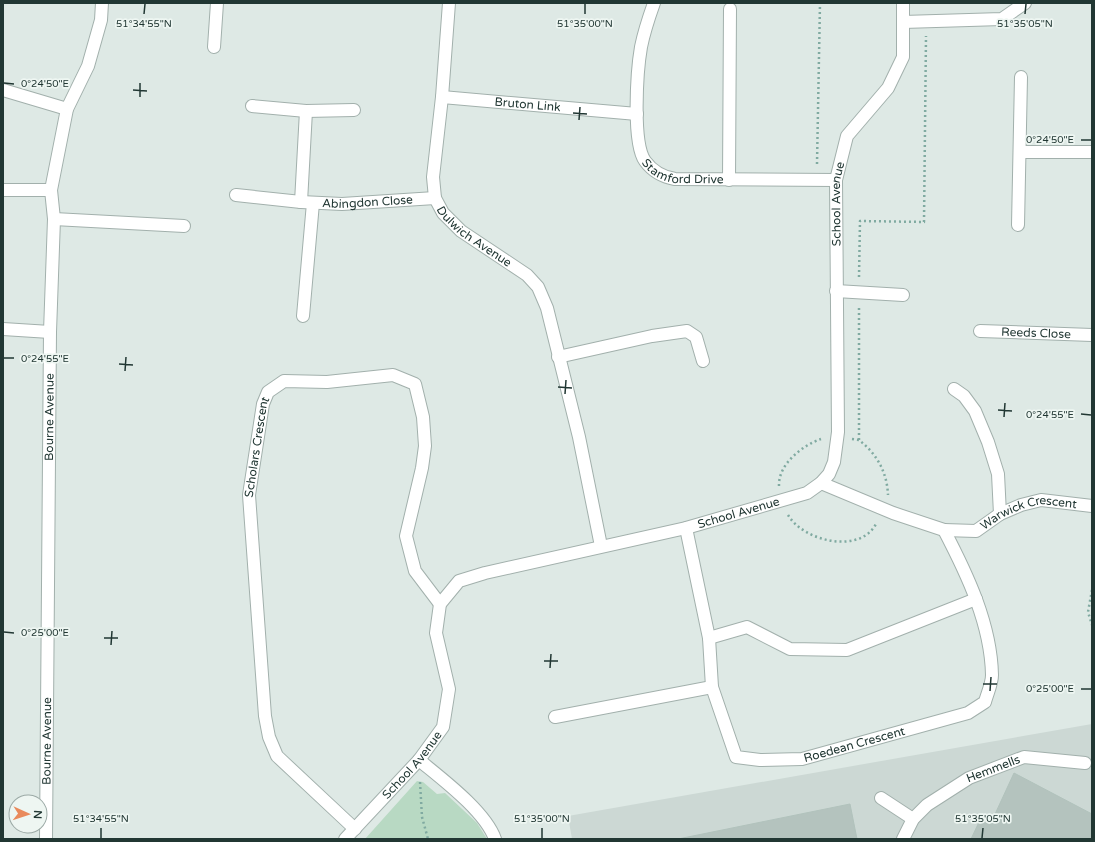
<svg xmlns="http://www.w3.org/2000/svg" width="1095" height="842" font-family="'Varela Round',sans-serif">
<rect width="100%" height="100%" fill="#dee9e5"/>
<!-- built -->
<path fill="#ccd8d4" d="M1092,724V839H572L568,816Z"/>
<!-- green -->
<path fill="#b8d9c3" d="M417,781L423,782L437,794L445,793L477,823L487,839H365Z"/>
<!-- building -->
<g fill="#b4c3be" stroke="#b1c2bc">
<path d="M1014,773L1092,814V835L1090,839H971L980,820L990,825Z"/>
<path d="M850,804L857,839H678Z"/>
</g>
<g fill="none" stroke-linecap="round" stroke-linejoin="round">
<defs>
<g id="minor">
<path id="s1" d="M449,3L442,97L433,177L435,198L443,213L461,231L527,275L538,287L547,308L579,437L601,546"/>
<path id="s2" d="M654,3C649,17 644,32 641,47C637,70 632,143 645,161C653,172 663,177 675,179L836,180"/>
<path d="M903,22L1002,19L1025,3"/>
<path d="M214,47L217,3"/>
<path d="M3,90L67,109"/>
<path id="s3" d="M442,97L637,114"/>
<path d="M252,106L306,111L354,110"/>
<path d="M1020,152H1092"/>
<path d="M729,180L730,9"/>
<path d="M3,190H51"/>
<path id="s4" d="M236,195L301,202L342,204L435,198"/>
<path d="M301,202L306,111"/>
<path d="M54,219L184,226"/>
<path d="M1018,225L1021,77"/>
<path d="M836,291L903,295"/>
<path d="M303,316L313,203"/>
<path d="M3,329L50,332"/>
<path id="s5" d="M980,331L1092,335"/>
<path d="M558,357L652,336L687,331L696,337L703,361"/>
<path d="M954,389L964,396L975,411L988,442L998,474L1000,514"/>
<path id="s6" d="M686,528L709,638L712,687L736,757L760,760L802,759L968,713L985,702C987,694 992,684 992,675C991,624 967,574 944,530L893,513L821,483"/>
<path id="s7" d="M944,530L976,531L1000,514L1021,505L1041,500L1092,506"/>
<path d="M709,638L747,627L790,649L847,650L976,599"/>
<path d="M555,717L712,687"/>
<path d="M419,760C442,779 485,811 495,839"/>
<path d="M881,798L913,819"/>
<path id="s8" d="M355,829L277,756L269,737L265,716L249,495L263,404L268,392L284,381L327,382L393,375L415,384L423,417L425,446L422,468L406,536L415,571L440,604"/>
<path id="s9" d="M46,839L50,332L54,219L51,190L67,109L88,66L101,20L102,3"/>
<path id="s10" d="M345,839L419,760L443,727L449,689L436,633L440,604L459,581L485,573L686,528L807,493L821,483L829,474L834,462L838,432L836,180L847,136L888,88L903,57V3"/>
<path id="s11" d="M903,839L913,819L927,805L969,778L1024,757L1085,763"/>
</g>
</defs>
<!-- minor casing -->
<use href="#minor" stroke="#a2b0ac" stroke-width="14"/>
<!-- path -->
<g stroke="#80aaa1" stroke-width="2.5" stroke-dasharray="2 3" stroke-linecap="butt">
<path d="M817,164L820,3"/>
<path d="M859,277L860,221L924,222L926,36"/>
<path d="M859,308V440C877,454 887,472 888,495"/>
<path d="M852,439L859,440"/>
<path d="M779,486C778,464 803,445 821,439"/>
<path d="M788,515C804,542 862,555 877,522"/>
<path d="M1092,590L1088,612L1092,625"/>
<path d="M420,782L422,817L428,839"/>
</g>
<!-- minor -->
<use href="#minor" stroke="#fff" stroke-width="12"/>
</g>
<!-- ticks -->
<path fill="none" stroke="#213733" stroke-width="1.5" d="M144,14L145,4M585,14V4M1025,14L1026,4M4,83L14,84M133,90L147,91M140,97V83M573,113L587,114M579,120L580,107M1081,140H1091M4,358H14M119,364L133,365M125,371L126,357M558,387L572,388M565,394L566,380M998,410L1012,411M1081,414L1091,415M1004,417L1005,403M4,632L14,633M104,638H118M111,645L112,631M544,661H558M550,668L551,654M983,684H997M1081,689H1091M990,691L991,677M101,838V828M542,838V828M982,838L983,828"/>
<g text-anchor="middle" stroke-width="3.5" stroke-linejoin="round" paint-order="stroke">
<!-- street labels -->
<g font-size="12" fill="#213733" stroke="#eef6f2">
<text dy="4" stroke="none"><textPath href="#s3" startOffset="86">Bruton Link</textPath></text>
<text dy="4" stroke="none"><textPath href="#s2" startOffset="203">Stamford Drive</textPath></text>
<text dy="4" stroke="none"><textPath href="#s4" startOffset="132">Abingdon Close</textPath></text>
<text dy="4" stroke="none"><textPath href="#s10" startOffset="964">School Avenue</textPath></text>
<text dy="4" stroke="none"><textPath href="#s1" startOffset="252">Dulwich Avenue</textPath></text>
<text dy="4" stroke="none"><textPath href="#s5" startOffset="56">Reeds Close</textPath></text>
<text dy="4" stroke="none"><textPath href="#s9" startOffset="422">Bourne Avenue</textPath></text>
<text dy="4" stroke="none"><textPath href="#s8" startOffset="419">Scholars Crescent</textPath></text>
<text dy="4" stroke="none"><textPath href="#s10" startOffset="592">School Avenue</textPath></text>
<text dy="4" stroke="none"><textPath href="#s7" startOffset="90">Warwick Crescent</textPath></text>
<text dy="4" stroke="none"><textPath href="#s9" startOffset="98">Bourne Avenue</textPath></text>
<text dy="4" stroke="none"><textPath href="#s6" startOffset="356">Roedean Crescent</textPath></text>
<text dy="4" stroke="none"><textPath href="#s10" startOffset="100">School Avenue</textPath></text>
<text dy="4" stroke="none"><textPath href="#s11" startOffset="118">Hemmells</textPath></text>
</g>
</g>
<g font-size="10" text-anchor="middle" fill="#213733" stroke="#eef6f2" stroke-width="3.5" stroke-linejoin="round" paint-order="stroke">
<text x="144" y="27">51°34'55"N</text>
<text x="585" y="27">51°35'00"N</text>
<text x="1025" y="27">51°35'05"N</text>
<text x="45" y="87">0°24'50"E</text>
<text x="1050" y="143">0°24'50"E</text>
<text x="45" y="362">0°24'55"E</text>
<text x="1050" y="418">0°24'55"E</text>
<text x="45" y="636">0°25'00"E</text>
<text x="1050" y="692">0°25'00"E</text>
<text x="101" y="822">51°34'55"N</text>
<text x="542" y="822">51°35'00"N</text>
<text x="983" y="822">51°35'05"N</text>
</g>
<!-- border -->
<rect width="1095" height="842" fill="none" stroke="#213733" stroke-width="8"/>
<!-- north arrow -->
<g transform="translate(28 814) rotate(93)"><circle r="19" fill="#eef6f2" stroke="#9caaa6"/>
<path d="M0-3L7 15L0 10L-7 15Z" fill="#e98a5c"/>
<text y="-6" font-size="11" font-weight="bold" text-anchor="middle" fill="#213733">N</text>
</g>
</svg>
